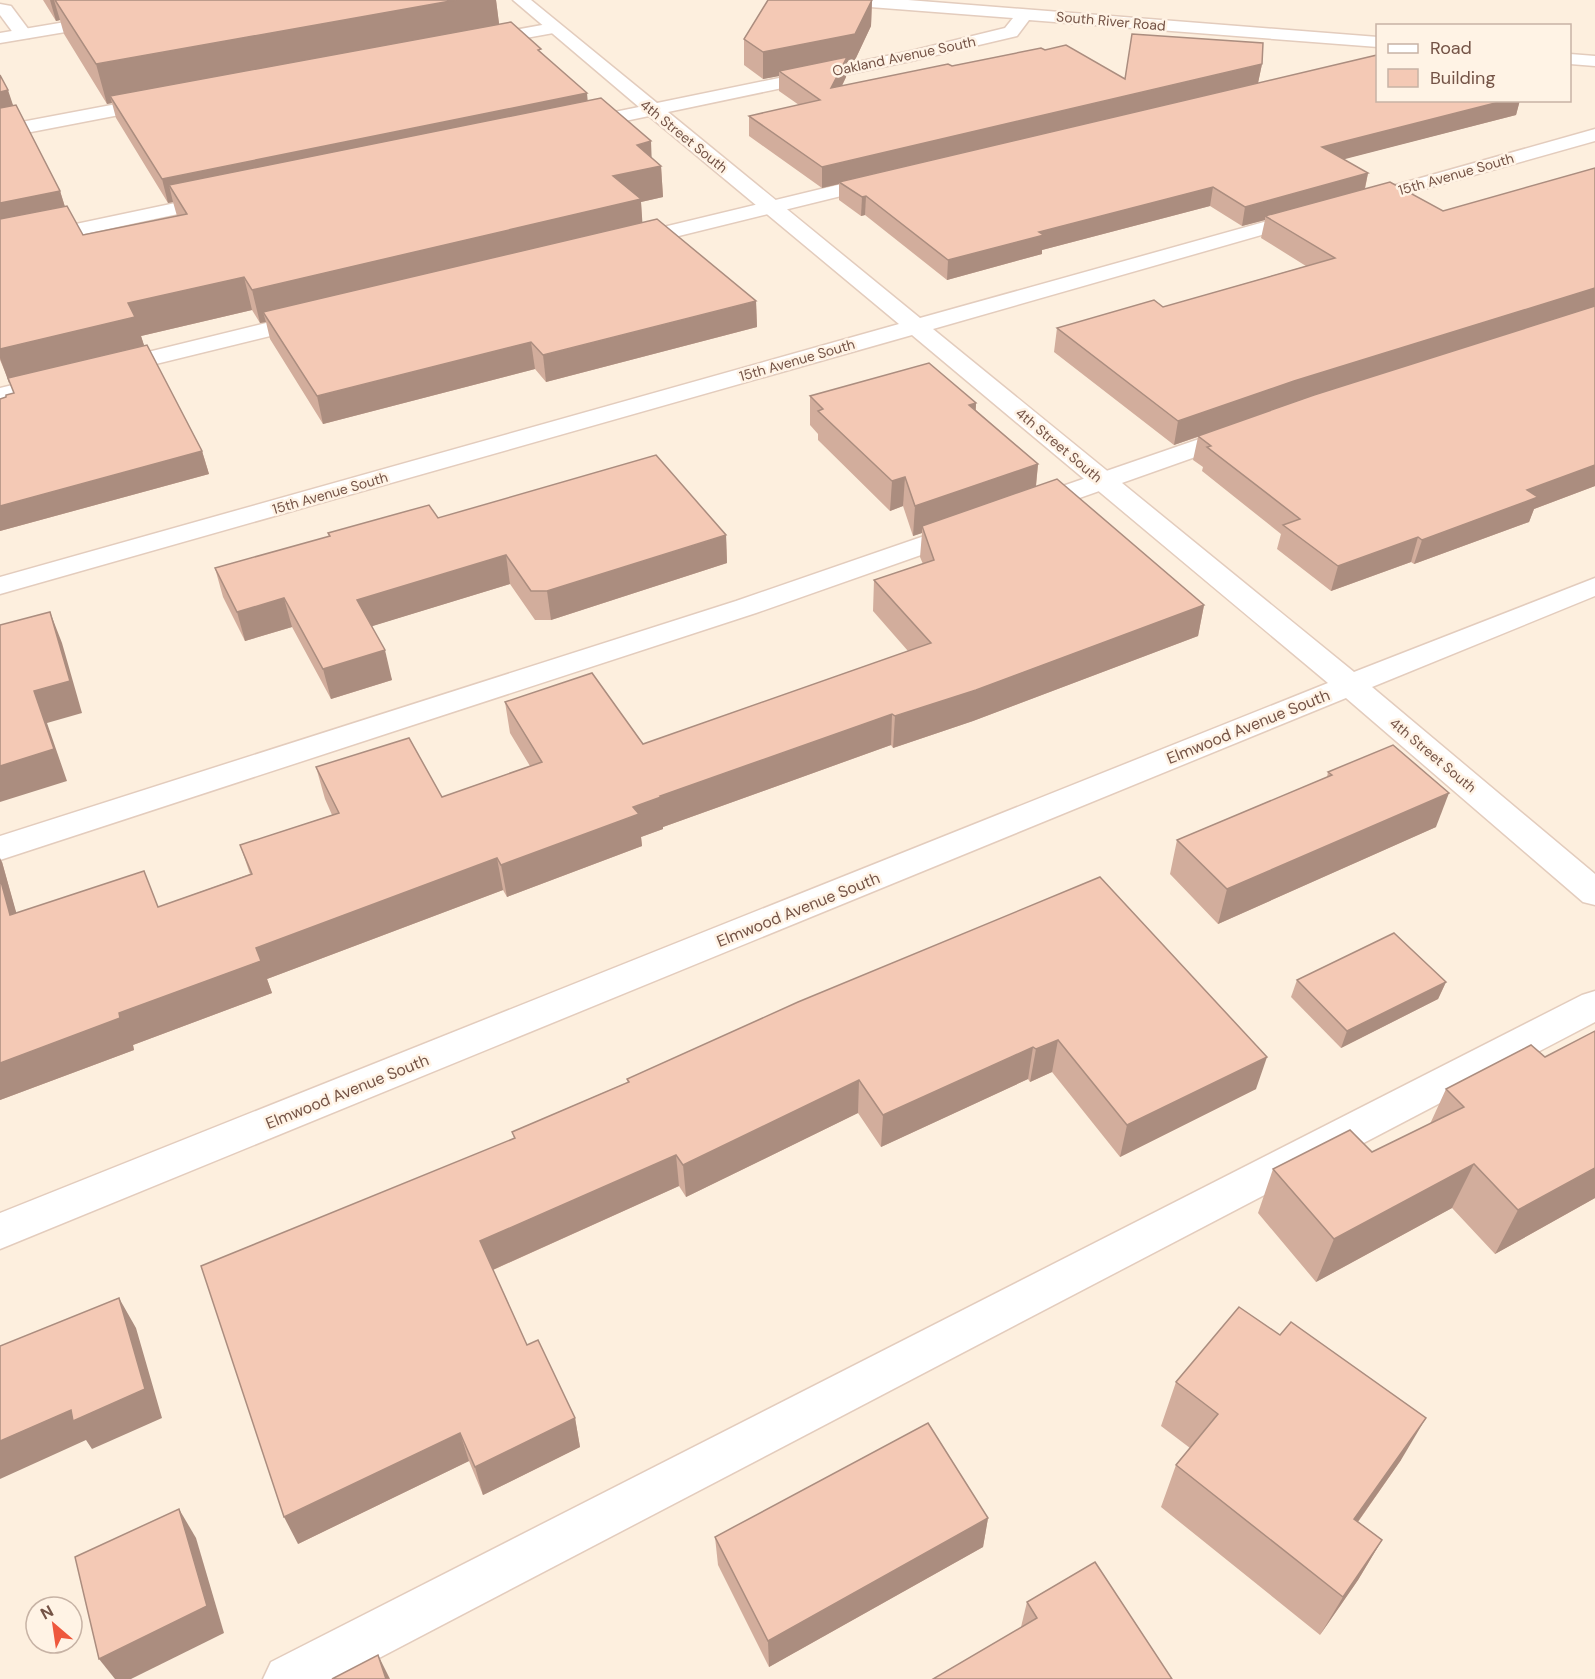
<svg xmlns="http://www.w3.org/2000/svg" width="1595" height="1679" font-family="'DM Sans',sans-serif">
<rect width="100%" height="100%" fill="#fdefde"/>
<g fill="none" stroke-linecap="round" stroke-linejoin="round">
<defs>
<g id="service">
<path d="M0,4L11,6L32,34L29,38H17L0,15Z"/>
<path d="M553,23L559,24L562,28L559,32L481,46L475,45L472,41L475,37L481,36Z"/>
<path d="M159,96L166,98L168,102L166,106L0,138V126Z"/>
<path d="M883,174L890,176L893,180L890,184L630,248L622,247L619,242L622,237Z"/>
<path d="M311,312L319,314L322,319L319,324L111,375L103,373L99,368L103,363Z"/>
<path d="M58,374L66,376L70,381L66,386L0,402V388Z"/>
<path d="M1237,426L1246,429L1250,434L1246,439L1040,512L1031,514L1022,512L1018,506L1022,500Z"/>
<path d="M962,523L972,525L975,531L972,537L756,613L0,860V836L736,601Z"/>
<path d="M1595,991V1022L339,1679H263L271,1662L1582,995Z"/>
</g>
<g id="minor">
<path d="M513,0H531L657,103L911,51L1005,28L1013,18L844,5L836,0H908L1378,37V47L1029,20L1017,36L911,61L668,112L920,318L1300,212L1307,210L1314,212L1317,216L1314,220L933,329L1354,672L1595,578V596L1372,687L1595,874V905L1583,902L1346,698L0,1249V1213L1328,683L912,335L0,594V577L899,324L649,116L577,131L570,129L567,125L570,121L639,107Z"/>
<path d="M107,15L113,16L115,20L113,24L0,43V33Z"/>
<path d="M1570,54L1595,56V66L1570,64Z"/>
<path d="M1595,129V141L1360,207L1353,205L1350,201L1353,197Z"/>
<path d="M218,194L225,196L228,200L225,204L0,252V240Z"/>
</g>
</defs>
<!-- service casing -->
<use href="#service" stroke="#e3ccbd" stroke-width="3"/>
<!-- minor casing -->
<use href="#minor" stroke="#e3ccbd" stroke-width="3"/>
<!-- service -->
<use href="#service" fill="#fff" fill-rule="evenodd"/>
<!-- minor -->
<use href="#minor" fill="#fff" fill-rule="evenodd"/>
</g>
<!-- wall -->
<g fill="#d2ad9c">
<path d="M43,0H496L499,24L542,53L588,101L661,166L663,197L641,202L642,222L756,301L757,327L546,382L535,369L323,424L270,339L266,322L260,323L252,310L141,336L144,346L202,451L209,474L0,531V399L6,397L14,393L0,360V75L13,106L60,191L65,207L83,235L177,216L173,202L168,203L116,118L112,103L107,104L64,34L60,20L56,21Z"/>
<path d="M872,0L871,26L855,60L847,62L846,77L842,86L1045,50L1125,79L1262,64L1258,83L1377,100H1520L1516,115L1343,159L1368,173L1365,189L1443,211L1595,168V486L1534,509L1529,522L1414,564L1411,562L1331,591L1277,549L1281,534L1202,471L1203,467L1193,460L1198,437L1174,445L1054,352L1057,328L1163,307L1306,266L1261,238L1265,220L1242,226L1210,206L1042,250V254L947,280L865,215L861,216L839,200V184L822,188L749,136V116L799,105L779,91V76L763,79L744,65V39Z"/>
<path d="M810,396L976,403V410L1038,464L1036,487L1204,605L1198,636L973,721L893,748L891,745L663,827V829L641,837L642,846L507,897L503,890L267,979L272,993L133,1045L134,1050L0,1100L2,862L16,913L158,907L250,874L240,845L332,815L325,799L316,767L442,797L530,766L510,733L505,702L643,744L908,651L873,611L874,580L923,564L920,557L922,533L913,536L903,506L890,511L818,440V434L810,425Z"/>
<path d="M438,518L726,535L727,563L551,620H535L510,584L372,626L392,680L331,699L292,627L245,641L223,597L215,568L329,537L328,533Z"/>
<path d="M1328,772L1436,827L1218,924L1170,874L1177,840L1327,777Z"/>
<path d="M1100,877L1256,1089L1120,1157L1052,1072L1030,1082L1028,1079L881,1147L858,1113L686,1197L679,1186L493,1270L527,1345L575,1418L580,1447L483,1495L469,1461L298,1544L514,1138L512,1132L628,1082L627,1079Z"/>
<path d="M1297,980L1446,982L1438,999L1341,1048L1291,997Z"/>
<path d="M1446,1089L1595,1198L1495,1254L1452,1208L1316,1282L1258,1213L1273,1169L1372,1152L1430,1124Z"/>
<path d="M1280,1335L1401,1460L1358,1522L1382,1540L1358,1580L1320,1635L1161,1507L1176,1465L1190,1448L1161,1426L1176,1382Z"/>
<path d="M988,1518L983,1547L769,1667L718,1565L715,1537Z"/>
<path d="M1027,1602L1172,1679L1021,1627Z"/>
</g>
<!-- shaded-wall -->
<g fill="#ab8d7f">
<path d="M50,0H54L60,20L56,21Z"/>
<path d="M456,0H496L500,31L110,96L112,103L107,104L96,64Z"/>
<path d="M872,0L871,26L855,60L847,62L846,77L831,108L779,71V76L763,79V52Z"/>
<path d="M1262,64L1258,83L839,182V184L822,188V167Z"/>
<path d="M8,90L18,120L0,124V92Z"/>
<path d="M587,93L589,115L169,185L173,202L168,203L162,179Z"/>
<path d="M1507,100H1520L1516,115L1318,166L1322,147Z"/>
<path d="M651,141L652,167L661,166L663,197L641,202L643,231L263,312L266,322L260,323L252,290L613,176L637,145Z"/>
<path d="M1368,173L1364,192L1265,216V220L1242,226L1245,207Z"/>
<path d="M1213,187L1210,206L1042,250V254L947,280L948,260L1039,232Z"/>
<path d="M60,191L70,223L0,238V203Z"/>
<path d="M866,196L865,215L861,216L862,197Z"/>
<path d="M244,277L252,310L141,336L146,351L9,383L0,358V349L128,303Z"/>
<path d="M1595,288V309L1288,405L1174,445L1178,421L1294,381Z"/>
<path d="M756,301L757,327L546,382L543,355Z"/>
<path d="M531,342L535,369L323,424L317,396Z"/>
<path d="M976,403L974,432L969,405Z"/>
<path d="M202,451L209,474L0,531V506Z"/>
<path d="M1038,464L1035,494L922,526V533L913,536L915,506Z"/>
<path d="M1595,465V486L1534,509L1529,522L1414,564L1422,540L1527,490Z"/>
<path d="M905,477L903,506L890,511L892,481Z"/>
<path d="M726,535L727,563L551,620L547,591Z"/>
<path d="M1418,537L1411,562L1331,591L1338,566Z"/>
<path d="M506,555L510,584L363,629L357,600Z"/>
<path d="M284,598L292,627L245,641L237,612Z"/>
<path d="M1204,605L1198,636L973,721L893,748L895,716Z"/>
<path d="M50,612L62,643L82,713L47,723L67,781L0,802V766L34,691Z"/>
<path d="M385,650L392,680L331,699L323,669Z"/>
<path d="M892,714L891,745L663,827V829L641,837L642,846L507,897L501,865L660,796Z"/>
<path d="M1449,793L1436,827L1218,924L1227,889Z"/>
<path d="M0,858L2,862L26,947L10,915L0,878Z"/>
<path d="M497,858L503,890L267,979L272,993L133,1045L134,1050L0,1100V1063L119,1013L256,948Z"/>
<path d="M1446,982L1438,999L1341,1048L1347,1031Z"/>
<path d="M1058,1040L1052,1072L1030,1082L1036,1049Z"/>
<path d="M1033,1047L1028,1079L881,1147L883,1115Z"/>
<path d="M1267,1057L1256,1089L1120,1157L1127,1125Z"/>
<path d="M859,1080L858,1113L686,1197L683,1165Z"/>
<path d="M676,1155L679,1186L488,1272L480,1241Z"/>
<path d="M1474,1164L1452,1208L1316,1282L1334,1239Z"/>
<path d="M1595,1168V1198L1495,1254L1518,1210Z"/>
<path d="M119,1298L136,1328L162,1418L92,1449L86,1440L0,1479V1441Z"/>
<path d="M575,1418L580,1447L483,1495L475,1467Z"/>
<path d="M1426,1418L1401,1460L1331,1560L1354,1519Z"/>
<path d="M460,1433L469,1461L298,1544L284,1517Z"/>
<path d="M179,1509L196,1538L224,1633L131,1679H115L99,1659Z"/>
<path d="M988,1518L983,1547L769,1667L768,1641Z"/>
<path d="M1382,1540L1358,1580L1320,1635L1343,1597Z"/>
<path d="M378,1655L390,1679H386Z"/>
</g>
<!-- building -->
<g fill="#f4c9b5" stroke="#ab8d7f" stroke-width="1.5">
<path d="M55,0H456L96,64Z"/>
<path d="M768,0H872L855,34L763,52L744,39Z"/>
<path d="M511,22L541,49L538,50L587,93L162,179L110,96Z"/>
<path d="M1132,34L1263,43L1262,64L822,167L749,116L820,100L779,71L847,57L831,88L948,64L952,66L1041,48L1045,50L1066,45L1125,79Z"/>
<path d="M1377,55V100H1507L1322,147L1368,173L1245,207L1213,187L1039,232L1044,235L948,260L866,196L862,197L839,182Z"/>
<path d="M0,75L8,90L0,92Z"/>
<path d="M601,98L651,141L637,145L661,166L613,176L641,199L252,290L244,277L128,303L135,317L0,349V219L67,206L83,235L187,214L169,185Z"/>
<path d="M16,105L60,191L0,203V108Z"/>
<path d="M1595,168V288L1294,381L1178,421L1057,328L1154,300L1163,307L1335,258L1265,216L1390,182L1443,211Z"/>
<path d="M657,219L756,301L543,355L531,342L317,396L263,312Z"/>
<path d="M1595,306V465L1527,490L1538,497L1422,540L1418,537L1338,566L1283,525L1300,519L1207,447L1211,446L1198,436L1314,395Z"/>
<path d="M147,345L202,451L0,506V399L6,397V395L14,393L8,378Z"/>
<path d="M929,363L976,403L969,405L1038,464L915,506L905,477L892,481L818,411L823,409L810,396Z"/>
<path d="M656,455L726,535L547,591H531L506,555L357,600L385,650L323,669L284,598L237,612L215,568L330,536L328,533L429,505L438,518Z"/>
<path d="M1057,479L1204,605L976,690L895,716L892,714L660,796L661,797L633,807L639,814L501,865L497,858L256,948L261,961L119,1013L120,1018L0,1063V878L10,915L144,871L158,907L252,874L240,845L339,813L316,767L409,738L442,797L542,762L505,702L592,673L643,744L931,643L874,580L934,560L922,526Z"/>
<path d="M50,612L70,681L34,691L54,749L0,766V625Z"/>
<path d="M1393,745L1449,793L1227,889L1177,840L1332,775L1328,772Z"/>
<path d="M1100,877L1267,1057L1127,1125L1058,1040L1036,1049L1033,1047L883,1115L859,1080L683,1165L676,1155L480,1241L527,1345L538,1340L575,1418L475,1467L460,1433L284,1517L201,1266L515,1138L512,1132L629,1082L627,1079L798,1002Z"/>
<path d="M1394,933L1446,982L1347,1031L1297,980Z"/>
<path d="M1595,1031V1168L1518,1210L1474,1164L1334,1239L1273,1169L1350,1130L1372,1152L1464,1107L1446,1089L1531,1045L1545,1057Z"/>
<path d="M119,1298L145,1389L73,1421L71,1410L0,1441V1346Z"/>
<path d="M1239,1307L1280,1335L1291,1322L1426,1418L1354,1519L1382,1540L1343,1597L1176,1465L1218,1414L1176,1382Z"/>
<path d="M928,1423L988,1518L768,1641L715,1537Z"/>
<path d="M179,1509L207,1606L99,1659L75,1557Z"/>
<path d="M1095,1562L1172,1679H933L1037,1618L1027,1602Z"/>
<path d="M378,1655L386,1679H332Z"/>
</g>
<g text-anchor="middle" stroke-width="5" stroke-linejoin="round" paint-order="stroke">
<!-- far-street labels -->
<g font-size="14" fill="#745346" stroke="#fff3e5">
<text transform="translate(1111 21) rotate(5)" y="5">South River Road</text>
<text transform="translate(904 56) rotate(-12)" y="5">Oakland Avenue South</text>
<text transform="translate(684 136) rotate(39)" y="5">4th Street South</text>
<text transform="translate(1456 174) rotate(-16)" y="5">15th Avenue South</text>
<text transform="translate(797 360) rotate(-16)" y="5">15th Avenue South</text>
<text transform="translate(1059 445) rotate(40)" y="5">4th Street South</text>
<text transform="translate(330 493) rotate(-16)" y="5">15th Avenue South</text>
<text transform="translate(1433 755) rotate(40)" y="5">4th Street South</text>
</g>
<!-- street labels -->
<g font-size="16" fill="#745346" stroke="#fff3e5">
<text transform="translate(1248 726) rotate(-22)" y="6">Elmwood Avenue South</text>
<text transform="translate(798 909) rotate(-22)" y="6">Elmwood Avenue South</text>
<text transform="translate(347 1091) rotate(-22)" y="6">Elmwood Avenue South</text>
</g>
</g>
<!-- legend -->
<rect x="1376" y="24" width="195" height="78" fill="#fff3e5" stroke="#c7b3a5" stroke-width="1.5"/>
<rect x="1388" y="44" width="30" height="9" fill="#ffffff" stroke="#c7b3a5" stroke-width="1.5"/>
<text x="1430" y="54" font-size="18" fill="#745346">Road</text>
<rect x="1388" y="69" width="30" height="18" fill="#f4c9b5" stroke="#c7b3a5" stroke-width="1.5"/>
<text x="1430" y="84" font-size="18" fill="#745346">Building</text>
<!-- north arrow -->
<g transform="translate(54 1625) rotate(331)"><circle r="28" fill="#fff3e5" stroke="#c7b3a5" stroke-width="1.5"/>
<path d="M0-4.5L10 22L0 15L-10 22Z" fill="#ee583d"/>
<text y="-9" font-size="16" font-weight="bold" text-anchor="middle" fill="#745346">N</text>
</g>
</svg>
